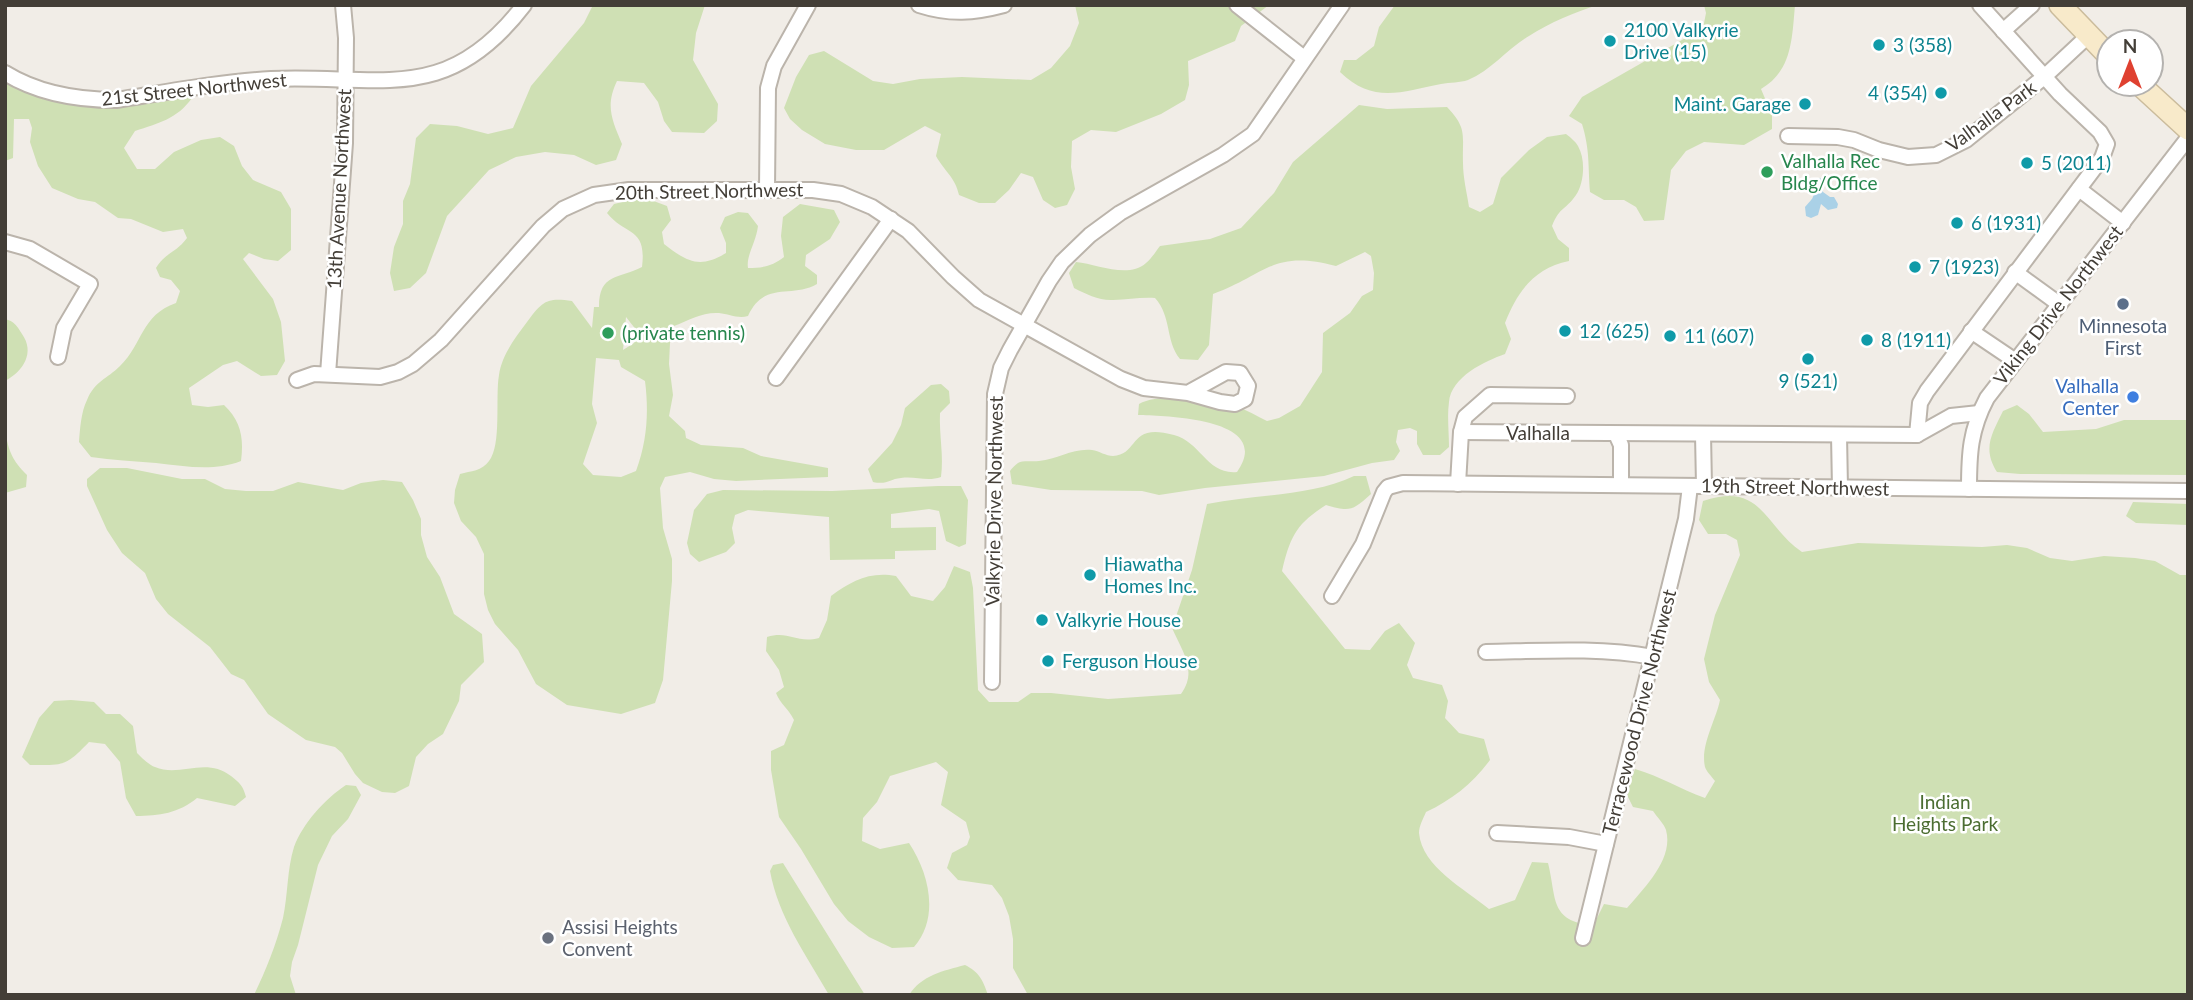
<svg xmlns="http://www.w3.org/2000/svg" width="2193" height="1000" font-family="Lato,sans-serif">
<rect width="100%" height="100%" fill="#f1ede7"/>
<!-- green -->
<g fill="#cfe0b4" fill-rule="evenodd">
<path d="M593,5H705L696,33L693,60L718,104L717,121L704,133L672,132L664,121L658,102L644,83L617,81C605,106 612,120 622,144L616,160L596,165L574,155L545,152L516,157L489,170L447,216L426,273L410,288L394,291L390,273L394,247L403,224V201L410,184L416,138L430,124L457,126L488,134L513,128L531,86L584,23Z"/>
<path d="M1075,5H1269L1241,26L1235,41L1188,61L1189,85L1185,100L1161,114L1116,132L1091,130L1072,141L1071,167L1075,189L1067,205L1055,208L1043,200L1033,177L1021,173L1009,190L995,203H979L959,195C955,177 945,172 936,156L941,134L925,126L884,150H856L825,144L802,130L790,119L784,108L796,77L809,55L824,51L873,81L893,84L920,79L962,77L1031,80L1051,68L1070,46L1079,23Z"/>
<path d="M1395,5H1598C1575,12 1549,23 1529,36C1507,49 1492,70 1468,80C1460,83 1450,82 1441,84C1401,92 1373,104 1340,72L1344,60H1356L1374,46L1379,27Z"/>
<path d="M1704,5H1795C1792,39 1792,71 1761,89L1772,115V129L1744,145L1704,142L1686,151L1671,170L1664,220L1644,221L1636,207L1624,200H1604L1590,192C1588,166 1590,150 1582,124L1569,116L1582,97L1703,28L1706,13Z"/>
<path d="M5,74L51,101L181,89L192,98C177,119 159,123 135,131L124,148L137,169H155L174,152L201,140L220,137L234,146L242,166L253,180L281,192L291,209V250L278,261L264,259L249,253L243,259L273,299L281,322L285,361L277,375L261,376L237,361L223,365L189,388L192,405L208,407L224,405C241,421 244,438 241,461C213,472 185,466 156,463C134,461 112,460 91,457L79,442C80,429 81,412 87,400C95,381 107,379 120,366C143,344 141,315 176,303L180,291L171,280L160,277L156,268C166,252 176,253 187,238L183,229L163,232L131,219L118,218L95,202L78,199L52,188L38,166L30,142L32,128L29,119H14L13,158L5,161Z"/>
<path d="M1359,105L1387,109L1447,107C1468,129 1462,135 1463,163C1463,178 1467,193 1469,207L1480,212L1493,204L1501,178L1529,150L1547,137L1566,134C1570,137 1576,142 1578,146C1586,160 1584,183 1576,195C1566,210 1560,206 1552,226L1558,239L1569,248V261C1534,268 1517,292 1505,323L1511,339L1505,354C1485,361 1451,377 1449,402C1447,416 1449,432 1449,447L1440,455H1423L1417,444V431L1410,428L1398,430L1396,442L1400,451L1394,460L1372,463L1324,476L1205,488L1159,495L1142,491L1051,490L1012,484L1010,471C1012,468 1015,465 1018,463C1023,460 1032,462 1039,461C1058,459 1073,448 1092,450C1099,451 1106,456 1113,456C1140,454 1128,422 1174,435C1201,442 1207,475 1237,472C1275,418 1166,416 1138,415L1139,404C1161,392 1212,399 1237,407C1247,410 1257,416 1267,421L1279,418L1300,406L1322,372L1323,333L1350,313L1362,296L1373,290L1374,273L1371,256L1365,252L1336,266C1272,249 1266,275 1213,294L1209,345L1198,360L1180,359C1165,340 1172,317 1155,298C1140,297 1128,300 1113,300C1100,301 1086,294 1074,288L1069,273L1076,262C1097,264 1128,279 1146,263C1152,258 1156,251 1160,246L1210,239L1241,228L1274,193L1293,162Z"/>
<path d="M631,200H651L667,206L671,220L662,232L664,244C687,262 700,269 726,253V243L720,228L725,217L738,212L748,213L758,226C756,243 746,255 748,268C762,268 773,266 784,257L781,236L783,217L800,204L834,210L840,222L830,239L806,255L805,266L817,275V284C791,299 765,280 748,316C738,319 729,314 719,313C702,312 689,320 674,326L670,343L669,364L673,395L669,416L685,431L686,438L701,445L743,448L761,456L828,468V477L736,481L714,479L690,472L665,477L660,488L663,528L672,559V581L663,680L655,703L621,714L567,705L536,684L518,650L495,624L488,610L484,594V554L476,537L461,521L454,503L455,490L460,474C471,471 482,471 489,461C502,445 495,397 499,375C502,355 515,338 527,322C542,302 546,297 572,301L592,328L594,307H599C599,273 619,279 642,267C647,226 625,236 607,213L614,204ZM626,317L637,331L634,343L623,350ZM596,358L619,360L621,367L645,381C649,413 647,441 636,471L621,477L593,475L583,464L597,423L592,404Z"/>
<path d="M5,319C14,321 17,326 22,334C35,352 24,371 5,381Z"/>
<path d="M941,384L949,391L950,403L940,413C939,435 944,456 941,477C927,482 916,476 901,478C889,479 888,485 873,482L868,469L892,443L901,425L905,408L931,385Z"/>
<path d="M2017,405L2029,414L2043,432L2096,429L2124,420H2188V475L2020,474L1997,472C1982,448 1992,434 2003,411Z"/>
<path d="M5,431C9,452 12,460 27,475L26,487L5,493Z"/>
<path d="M100,468H127L182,479H205L225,489L246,491H273L298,482L343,490L361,483L383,480L402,482L413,500L421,519V535L427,557L440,577L454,614L482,634L484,662L461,685L459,701L443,734L428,744L416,757L409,786L395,793L382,792L363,783L355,774L342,753L335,747L306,740L268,714L244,680L231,674L210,647L168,614L156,599L145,573L122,553L107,530L87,486V479Z"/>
<path d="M1354,476H1366L1371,494C1352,511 1350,512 1326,505C1296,524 1290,537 1282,571L1345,649L1370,650L1385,631L1399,623L1415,643L1407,665L1413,678L1442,685L1448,701L1445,718L1459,733L1484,739L1490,760C1473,783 1452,800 1426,812C1423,819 1419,826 1419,833C1422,867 1465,889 1489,909L1515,900L1532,862L1548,863C1557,899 1549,920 1593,926L1604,904L1627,908C1644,888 1674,859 1666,830C1664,824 1657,817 1653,811L1633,807L1626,793L1635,769C1660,776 1680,789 1705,798L1715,781C1712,777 1706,771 1705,767C1700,746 1716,720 1720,700L1709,682L1704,659L1715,615L1740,555L1737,540L1726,534H1708L1699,520L1703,501C1762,481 1763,525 1802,552L1858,543L1982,547L2007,545L2027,548L2050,558L2072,561L2104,556L2135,558L2155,561L2180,575H2188V995H1028L1013,968V939L1009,916L1002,898L992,885L958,880L947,868L952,853L967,845L970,837L966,822L941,805L948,772L936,762L890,776L877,802L863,818L862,841L880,849L909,843C929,873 940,917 914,947L892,948L869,937L848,921L834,904L801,849L779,817L771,770V751L784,745L794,720C789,709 780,704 776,693L784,687L779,670L766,651L767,637C789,630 796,644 819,638L827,620L831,596C851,581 870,571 896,576L911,596L933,601L945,587L954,566L970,572L973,588L978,690L989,702H1018L1031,693H1051L1108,699L1181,694C1198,671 1182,651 1172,628L1192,570L1207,504C1255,494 1309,497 1354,476Z"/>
<path d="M938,486H961L968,500L966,544L959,547L946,541L939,511L929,509L891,514V528L936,527V550L895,551V559L830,560L829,517L748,510L735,515L732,528L735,543L726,552L699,562L690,554L687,543L694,510L707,494L723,490L832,491Z"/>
<path d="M2133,502L2188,504V525L2136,523L2126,516Z"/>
<path d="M71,700L94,702L106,714H120L133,726L137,753C142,758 149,765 155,767C180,778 205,756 231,776C240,783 243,786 246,797L235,806L197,798C179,813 159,816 136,816L126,798L120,762L105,744L89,742C65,767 64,765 30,765L22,757L39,718L54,701Z"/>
<path d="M346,785L356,786L361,795L348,819L332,836L318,865L298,945L292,962L290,976L296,995H254C266,970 276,945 283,918C288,895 287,869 294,847C303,823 325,799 346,785Z"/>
<path d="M783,863L865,995H829C806,955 778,916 770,871L773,865Z"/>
<path d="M965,965C979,972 983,980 988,995H909C922,975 943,971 965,965Z"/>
</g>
<!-- water -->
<path fill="#aad1e7" d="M1819,178L1823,179V192L1830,197H1834L1838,204L1837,208L1828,210L1821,204L1818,215L1811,218L1806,216L1805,207C1817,194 1813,198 1813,181Z"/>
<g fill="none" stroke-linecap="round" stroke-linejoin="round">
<defs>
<g id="street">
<path d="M919,5C950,15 974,13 1004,5"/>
<path d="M1237,5L1304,58"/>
<path d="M2003,31L2032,5"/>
<path d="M5,73C39,94 77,100 116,100C167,92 219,82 271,79C380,74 446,107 524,5"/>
<path d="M1788,136L1838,137L1854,140L1879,150L1908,157L1936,155L1966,140L2044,77L2088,36"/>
<path d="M767,189L768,88L774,66L808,5"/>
<path d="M2079,189L2123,223"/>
<path d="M5,242L30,249L90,284L64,328L58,357"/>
<path d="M2015,272L2059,304"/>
<path d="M1971,331L2014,360"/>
<path d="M328,374L345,143L346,38L343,5"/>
<path d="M776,378L891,219"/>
<path d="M297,380L314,374L380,377L398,372L413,364L441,340L543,226L563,209L594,195L629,190H813L841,194L872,207L908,231L953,277L979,300L1121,379L1144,388L1188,393L1220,402L1235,404L1245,399L1248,386L1240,373L1226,372L1188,393"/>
<path d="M1461,432L1917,435L1951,416L1979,413"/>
<path d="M1616,434L1621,445V485"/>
<path d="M1703,434L1704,486"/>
<path d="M1839,435L1840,488"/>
<path d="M1917,435L1920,403L1927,391L2102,158L2107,144L2100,132L2060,94L1980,5"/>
<path d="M1458,484L1461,432L1465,417L1490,395L1567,396"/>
<path d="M1969,489C1969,454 1970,430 1987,398L2188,138"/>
<path d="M1332,596L1363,544L1384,492L1388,487L1403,483L2188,491"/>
<path d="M1486,652C1541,651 1598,647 1653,657"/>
<path d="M992,682L995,394L1001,368L1010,350L1049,281L1062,262L1090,235L1120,213L1223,155L1253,134L1342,5"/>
<path d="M1497,833L1569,837L1606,844"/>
<path d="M1583,938L1686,519L1690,486"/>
</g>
<g id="secondary">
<path d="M2060,5L2109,56"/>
<path d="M2139,84L2188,129"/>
</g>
</defs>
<!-- street casing -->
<use href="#street" stroke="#bbb4ab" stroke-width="18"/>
<!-- secondary casing -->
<use href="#secondary" stroke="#cbbc9c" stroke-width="24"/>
<!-- street -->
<use href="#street" stroke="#fff" stroke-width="14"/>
<!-- secondary -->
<use href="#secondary" stroke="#f8eaca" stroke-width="21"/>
</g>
<!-- markers -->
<g fill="#0f9aa8" stroke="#fff" stroke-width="2.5">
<circle cx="1610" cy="41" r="7"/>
<circle cx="1879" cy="45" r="7"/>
<circle cx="1941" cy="93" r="7"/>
<circle cx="1805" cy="104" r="7"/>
<circle cx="2027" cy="163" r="7"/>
<circle cx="1957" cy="223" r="7"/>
<circle cx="1915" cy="267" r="7"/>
<circle cx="1565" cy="331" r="7"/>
<circle cx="1670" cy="336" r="7"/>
<circle cx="1867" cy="340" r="7"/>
<circle cx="1808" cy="359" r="7"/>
<circle cx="1090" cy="575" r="7"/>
<circle cx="1042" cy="620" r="7"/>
<circle cx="1048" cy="661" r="7"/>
</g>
<g fill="#2e9e5b" stroke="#fff" stroke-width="2.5">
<circle cx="1767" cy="172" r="7"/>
<circle cx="608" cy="333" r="7"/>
</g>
<circle fill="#5c6f8a" stroke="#fff" stroke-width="2.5" cx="2123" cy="304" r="7"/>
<circle fill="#3f7fe0" stroke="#fff" stroke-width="2.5" cx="2133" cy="397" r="7"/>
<circle fill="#6b7280" stroke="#fff" stroke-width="2.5" cx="548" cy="938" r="7"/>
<g text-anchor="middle" stroke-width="5" stroke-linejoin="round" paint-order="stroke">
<!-- culture labels -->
<g font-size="19" fill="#0d838f" stroke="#fff" text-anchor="start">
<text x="1624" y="37">2100 Valkyrie<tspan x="1624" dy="22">Drive (15)</tspan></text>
<text x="1893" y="52">3 (358)</text>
<text x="1927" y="100" text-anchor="end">4 (354)</text>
<text x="1791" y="111" text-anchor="end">Maint. Garage</text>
<text x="2041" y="170">5 (2011)</text>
<text x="1971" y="230">6 (1931)</text>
<text x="1929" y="274">7 (1923)</text>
<text x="1579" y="338">12 (625)</text>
<text x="1684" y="343">11 (607)</text>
<text x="1881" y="347">8 (1911)</text>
<text x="1808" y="388" text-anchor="middle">9 (521)</text>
<text x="1104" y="571">Hiawatha<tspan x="1104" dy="22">Homes Inc.</tspan></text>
<text x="1056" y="627">Valkyrie House</text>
<text x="1062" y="668">Ferguson House</text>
</g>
<!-- street labels -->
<g font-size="19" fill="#433e37" stroke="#fff">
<text transform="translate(194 89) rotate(-6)" y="7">21st Street Northwest</text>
<text transform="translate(1991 116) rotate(-36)" y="7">Valhalla Park</text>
<text transform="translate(339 189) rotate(-87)" y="7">13th Avenue Northwest</text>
<text transform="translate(709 191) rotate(-1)" y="7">20th Street Northwest</text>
<text transform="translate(2058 305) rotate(-52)" y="7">Viking Drive Northwest</text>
<text x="1538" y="440">Valhalla</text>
<text transform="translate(1795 487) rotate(1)" y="7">19th Street Northwest</text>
<text transform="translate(994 501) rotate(-89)" y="7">Valkyrie Drive Northwest</text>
<text transform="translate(1639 712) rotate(-76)" y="7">Terracewood Drive Northwest</text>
</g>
<!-- leisure labels -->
<g font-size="19" fill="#27864d" stroke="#fff" text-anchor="start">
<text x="1781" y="168">Valhalla Rec<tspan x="1781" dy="22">Bldg/Office</tspan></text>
<text x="622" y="340">(private tennis)</text>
</g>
<!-- service labels -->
<g font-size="19" fill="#4e5e75" stroke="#fff">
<text x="2123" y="333">Minnesota<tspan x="2123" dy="22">First</tspan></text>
</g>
<!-- shop labels -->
<g font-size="19" fill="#366cbe" stroke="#fff" text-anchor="end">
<text x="2119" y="393">Valhalla<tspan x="2119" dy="22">Center</tspan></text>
</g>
<!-- park labels -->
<g font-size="19" fill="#4b6d31" stroke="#fff">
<text x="1945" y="809">Indian<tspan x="1945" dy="22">Heights Park</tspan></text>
</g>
<!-- worship labels -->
<g font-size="19" fill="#5b616d" stroke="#fff" text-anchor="start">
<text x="562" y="934">Assisi Heights<tspan x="562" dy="22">Convent</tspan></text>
</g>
</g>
<!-- border -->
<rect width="2193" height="1000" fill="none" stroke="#433e37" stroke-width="14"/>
<!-- north arrow -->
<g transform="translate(2130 63)"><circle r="33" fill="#ffffff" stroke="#b4b2af" stroke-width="2"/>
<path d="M0-5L12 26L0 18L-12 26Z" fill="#df4130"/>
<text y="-10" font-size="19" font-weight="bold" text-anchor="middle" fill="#433e37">N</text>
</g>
</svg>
